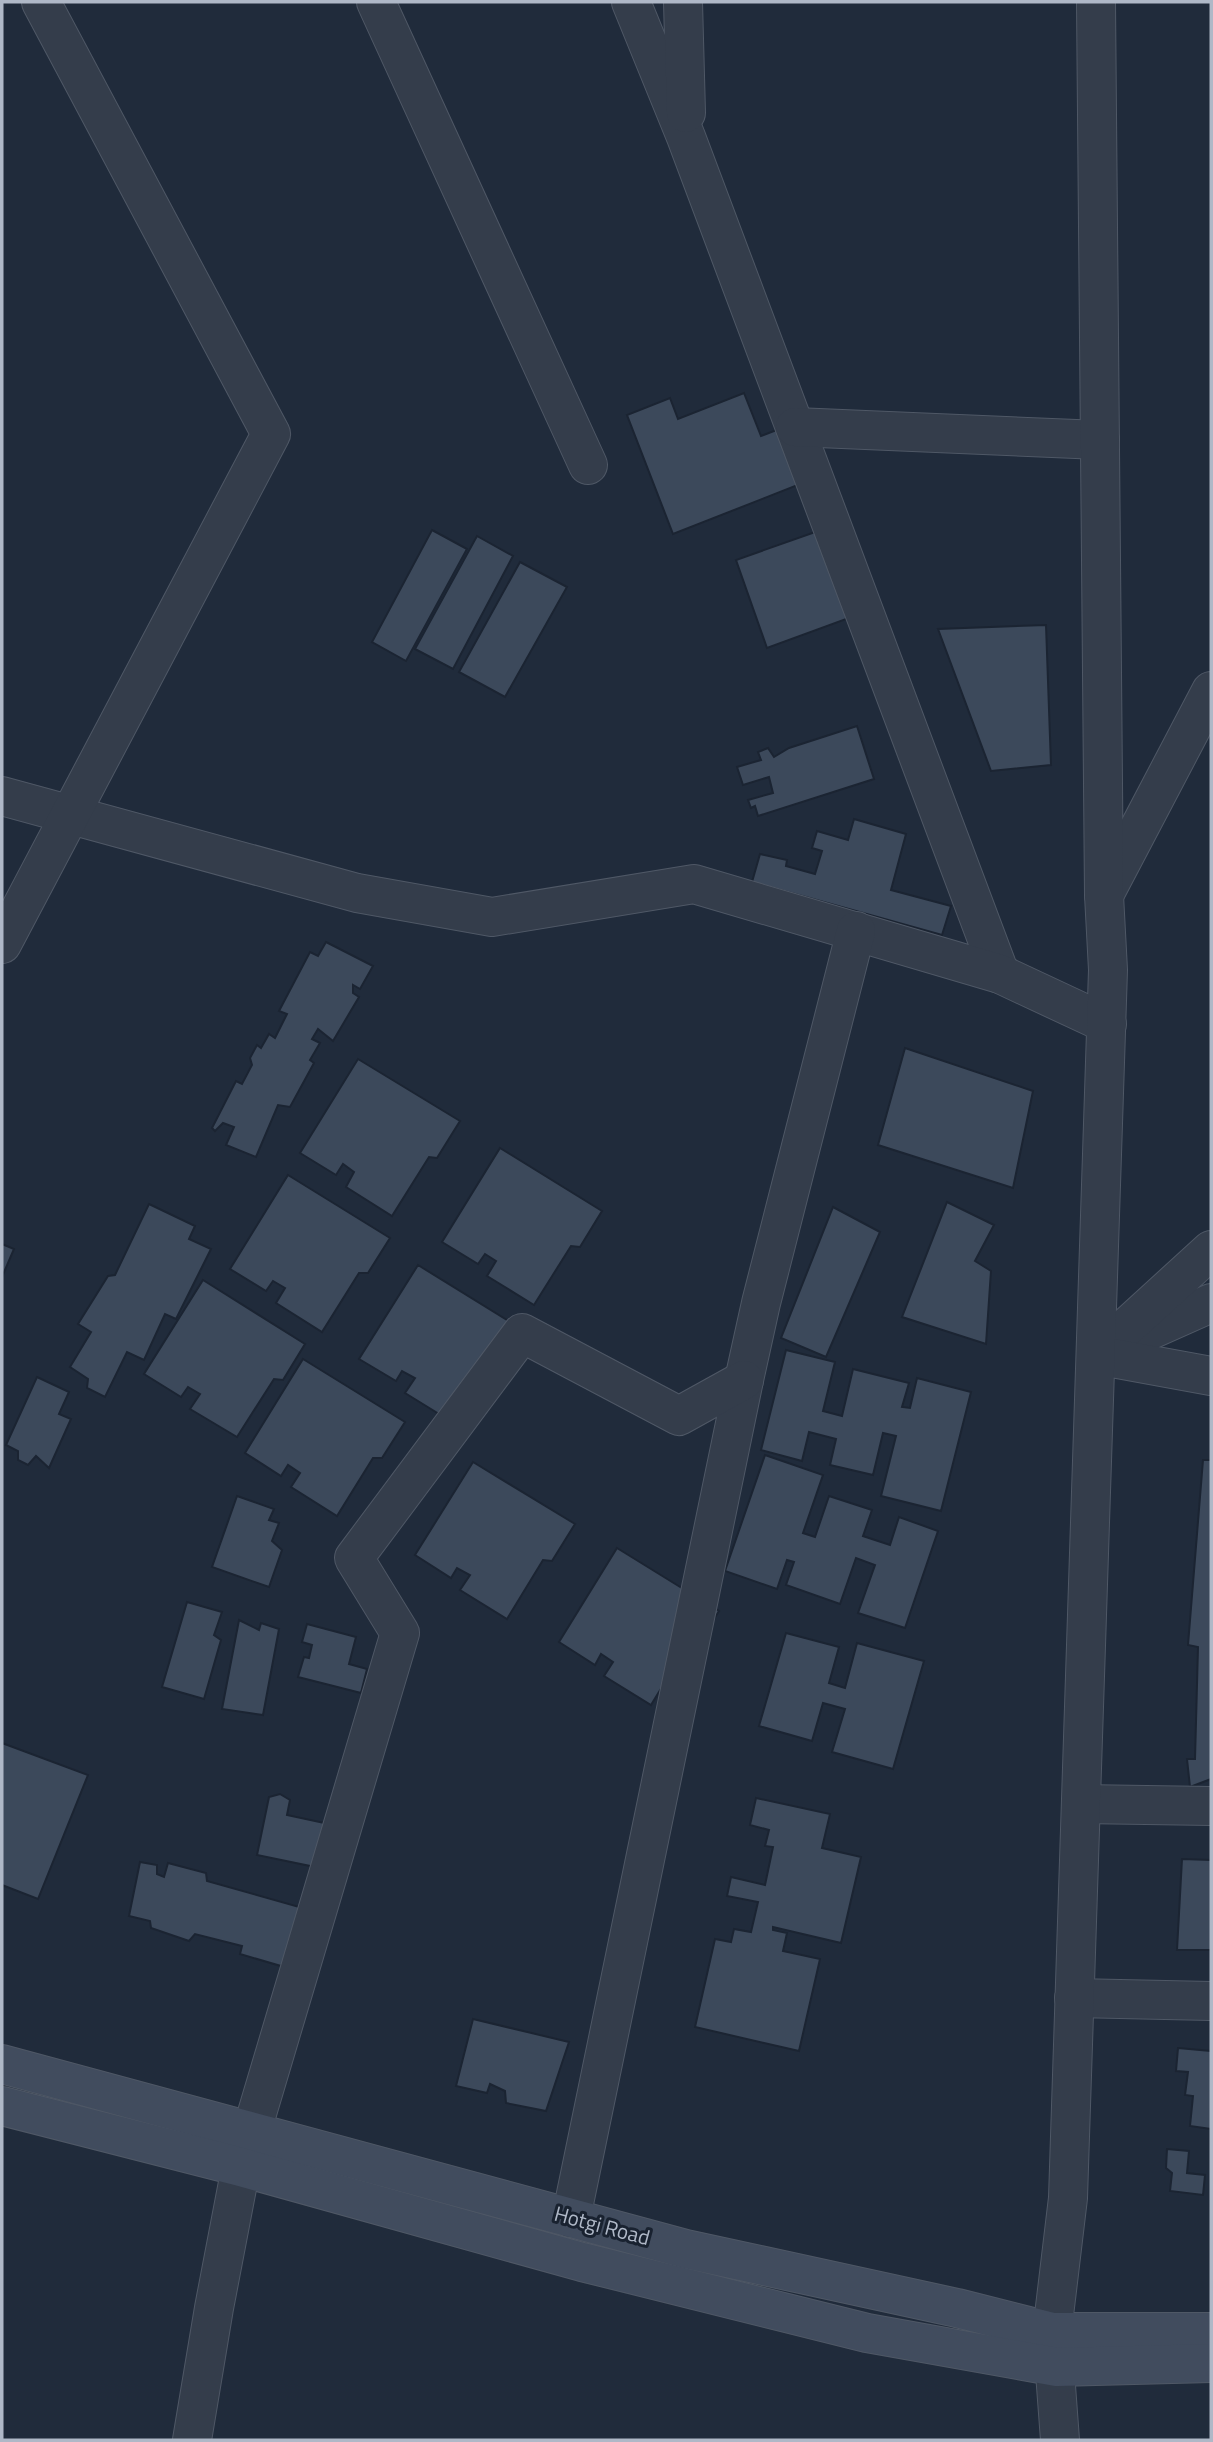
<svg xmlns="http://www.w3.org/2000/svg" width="1213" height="2442" font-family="'Titillium Web',sans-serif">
<rect width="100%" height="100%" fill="#202b3b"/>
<!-- building -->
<g fill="#3c495b" stroke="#1b2432" stroke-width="2">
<path d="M744,393L761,436L792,424L813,479L673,534L627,415L670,398L678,419Z"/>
<path d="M432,530L467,549L406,661L372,642Z"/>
<path d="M818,531L849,618L767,648L736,560Z"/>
<path d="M477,536L513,556L453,669L415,649Z"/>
<path d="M520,562L567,587L505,697L459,672Z"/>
<path d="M1046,625L1051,765L991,771L938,629Z"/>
<path d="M857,726L874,779L758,816L755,806L751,808L748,800L773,793L769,777L743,785L737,767L761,760L758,752L768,748L774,757L789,748Z"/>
<path d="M854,819L906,834L891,890L951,906L942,935L752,882L760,854L787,860L786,866L815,874L822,851L812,848L817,831L848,840Z"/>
<path d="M326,942L373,966L360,989L353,985V993L359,997L333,1041L318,1029L312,1039L320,1043L310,1060L314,1063L290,1107L278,1105L256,1157L226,1145L234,1127L223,1123L215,1131L212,1128L236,1081L242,1084L252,1065L250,1058L257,1045L261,1048L269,1034L275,1038L287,1014L279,1011L310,952L318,956Z"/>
<path d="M905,1048L1033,1091L1013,1188L878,1145Z"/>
<path d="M358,1059L460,1121L437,1158L429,1157L392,1216L346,1187L354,1172L343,1164L336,1175L300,1153Z"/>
<path d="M500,1148L602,1211L580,1247L571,1246L534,1305L487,1276L496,1261L485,1254L478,1264L442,1242Z"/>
<path d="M288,1175L390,1238L368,1273H359L322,1332L276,1303L285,1288L273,1281L266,1291L230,1269Z"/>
<path d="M947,1202L994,1225L975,1261L991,1271L986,1344L902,1317Z"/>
<path d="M149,1204L195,1226L189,1239L211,1249L176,1319L165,1314L144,1360L127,1352L105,1397L87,1388L88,1379L70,1367L91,1332L78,1324L108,1276L115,1275Z"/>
<path d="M833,1207L880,1232L826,1357L781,1338Z"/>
<path d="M2,1244L14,1249L2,1277Z"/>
<path d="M418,1265L520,1328L452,1422L405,1393L415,1378L402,1371L396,1381L359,1359Z"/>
<path d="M203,1280L305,1344L283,1380L274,1379L237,1437L190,1409L200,1394L188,1387L181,1397L144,1374Z"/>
<path d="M786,1350L835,1362L823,1411L842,1416L853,1369L909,1383L902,1407L910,1408L917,1378L971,1392L941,1511L881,1496L896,1436L883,1433L873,1475L830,1465L836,1439L809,1432L802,1461L761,1450Z"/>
<path d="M303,1359L405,1422L382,1458H373L337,1516L291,1487L300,1473L288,1465L281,1476L245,1453Z"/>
<path d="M37,1377L69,1392L59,1414L71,1419L49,1468L36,1456L28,1465L18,1460V1451L6,1445Z"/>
<path d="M765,1455L823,1475L803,1533L815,1537L829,1496L872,1510L863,1536L890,1545L899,1517L938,1531L905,1628L858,1613L875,1565L856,1558L840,1604L786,1585L794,1562L787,1560L777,1589L725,1571Z"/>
<path d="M1203,1460H1211V1779L1190,1787L1187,1759H1195L1198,1647L1188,1645Z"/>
<path d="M473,1462L575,1524L552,1561L543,1560L507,1619L460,1590L470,1575L457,1568L451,1578L415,1555Z"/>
<path d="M237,1496L274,1509L269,1520L279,1523L272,1541L282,1550L269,1587L212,1567Z"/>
<path d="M617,1548L719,1611L696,1647L687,1646L651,1705L604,1676L613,1662L601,1654L595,1665L559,1642Z"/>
<path d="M187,1602L222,1612L214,1635L221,1640L204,1699L162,1687Z"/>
<path d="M239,1620L259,1630L261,1623L279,1629L263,1715L222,1709Z"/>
<path d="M307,1624L356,1637L349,1664L367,1669L361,1693L298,1677L304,1657L309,1658L312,1645L302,1642Z"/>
<path d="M786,1633L839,1647L829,1683L845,1688L857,1643L924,1661L893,1769L832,1752L845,1709L823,1703L812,1741L759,1726Z"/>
<path d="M2,1743L88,1775L38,1899L2,1885Z"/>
<path d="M280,1794L290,1800L287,1815L329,1824L320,1868L257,1855L269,1797Z"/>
<path d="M756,1798L830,1814L822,1848L861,1857L841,1943L773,1927V1930L787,1933L783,1951L820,1959L799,2051L695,2027L715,1939L731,1942L734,1929L751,1932L758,1902L727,1896L731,1877L765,1885L773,1847L765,1846L769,1830L750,1825Z"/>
<path d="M1182,1859L1211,1860V1950H1177Z"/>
<path d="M140,1862L157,1865V1874L164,1877L168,1863L206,1873L207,1881L317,1912L281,1966L240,1954L242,1946L195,1934L189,1941L151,1928L150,1921L129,1916Z"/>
<path d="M473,2019L569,2042L546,2111L506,2103L505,2091L490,2084L487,2093L456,2086Z"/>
<path d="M1178,2048L1211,2051V2129L1190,2126L1193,2096L1185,2095L1188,2072L1176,2071Z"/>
<path d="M1167,2149L1189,2151L1187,2173L1205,2175L1203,2195L1170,2191L1172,2173L1166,2168Z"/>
</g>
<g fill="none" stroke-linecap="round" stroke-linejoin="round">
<defs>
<g id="minor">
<path d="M376,2L588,465"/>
<path d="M631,2L686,137L1000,974"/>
<path d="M683,2L686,113"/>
<path d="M795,427L1100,440"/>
<path d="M2,796L357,893L492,917L694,884L1000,974L1107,1024"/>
<path d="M1104,895L1211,691"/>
<path d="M2,944L271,434L41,2"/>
<path d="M1126,1341L1211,1303"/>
<path d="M1096,1355L1211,1250"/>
<path d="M1096,1355L1211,1376"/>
<path d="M1081,1804L1211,1806"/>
<path d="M1074,1998L1211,2001"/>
<path d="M571,2218L744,1380L761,1303L856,931"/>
<path d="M192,2440L214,2308L241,2167L400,1633L354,1558L522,1333L679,1416L744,1380"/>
</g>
<path id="tertiary" d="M1060,2440L1052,2332L1068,2198L1108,970L1104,895L1096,2"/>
<g id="secondary">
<path d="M2,2064L686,2249L957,2308L1052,2332H1211"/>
<path d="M2,2106L241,2167L582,2262L867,2333L1057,2367L1211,2363"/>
</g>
</defs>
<!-- minor casing -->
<use href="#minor" stroke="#4f5866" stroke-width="40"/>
<!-- tertiary casing -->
<use href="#tertiary" stroke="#4f5866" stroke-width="40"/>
<!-- secondary casing -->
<use href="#secondary" stroke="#4f5866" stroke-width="40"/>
<!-- minor -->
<use href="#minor" stroke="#343d4b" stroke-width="38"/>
<!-- tertiary -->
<use href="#tertiary" stroke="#343d4b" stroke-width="38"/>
<!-- secondary -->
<use href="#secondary" stroke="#414c5e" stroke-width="38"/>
</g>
<g text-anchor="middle" stroke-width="6" stroke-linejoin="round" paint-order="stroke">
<!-- street labels -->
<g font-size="21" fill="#afb8c7" stroke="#192230">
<text transform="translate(602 2226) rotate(15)" y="7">Hotgi Road</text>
</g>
</g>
<!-- border -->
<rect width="1213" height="2442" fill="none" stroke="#afb8c7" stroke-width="7"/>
</svg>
